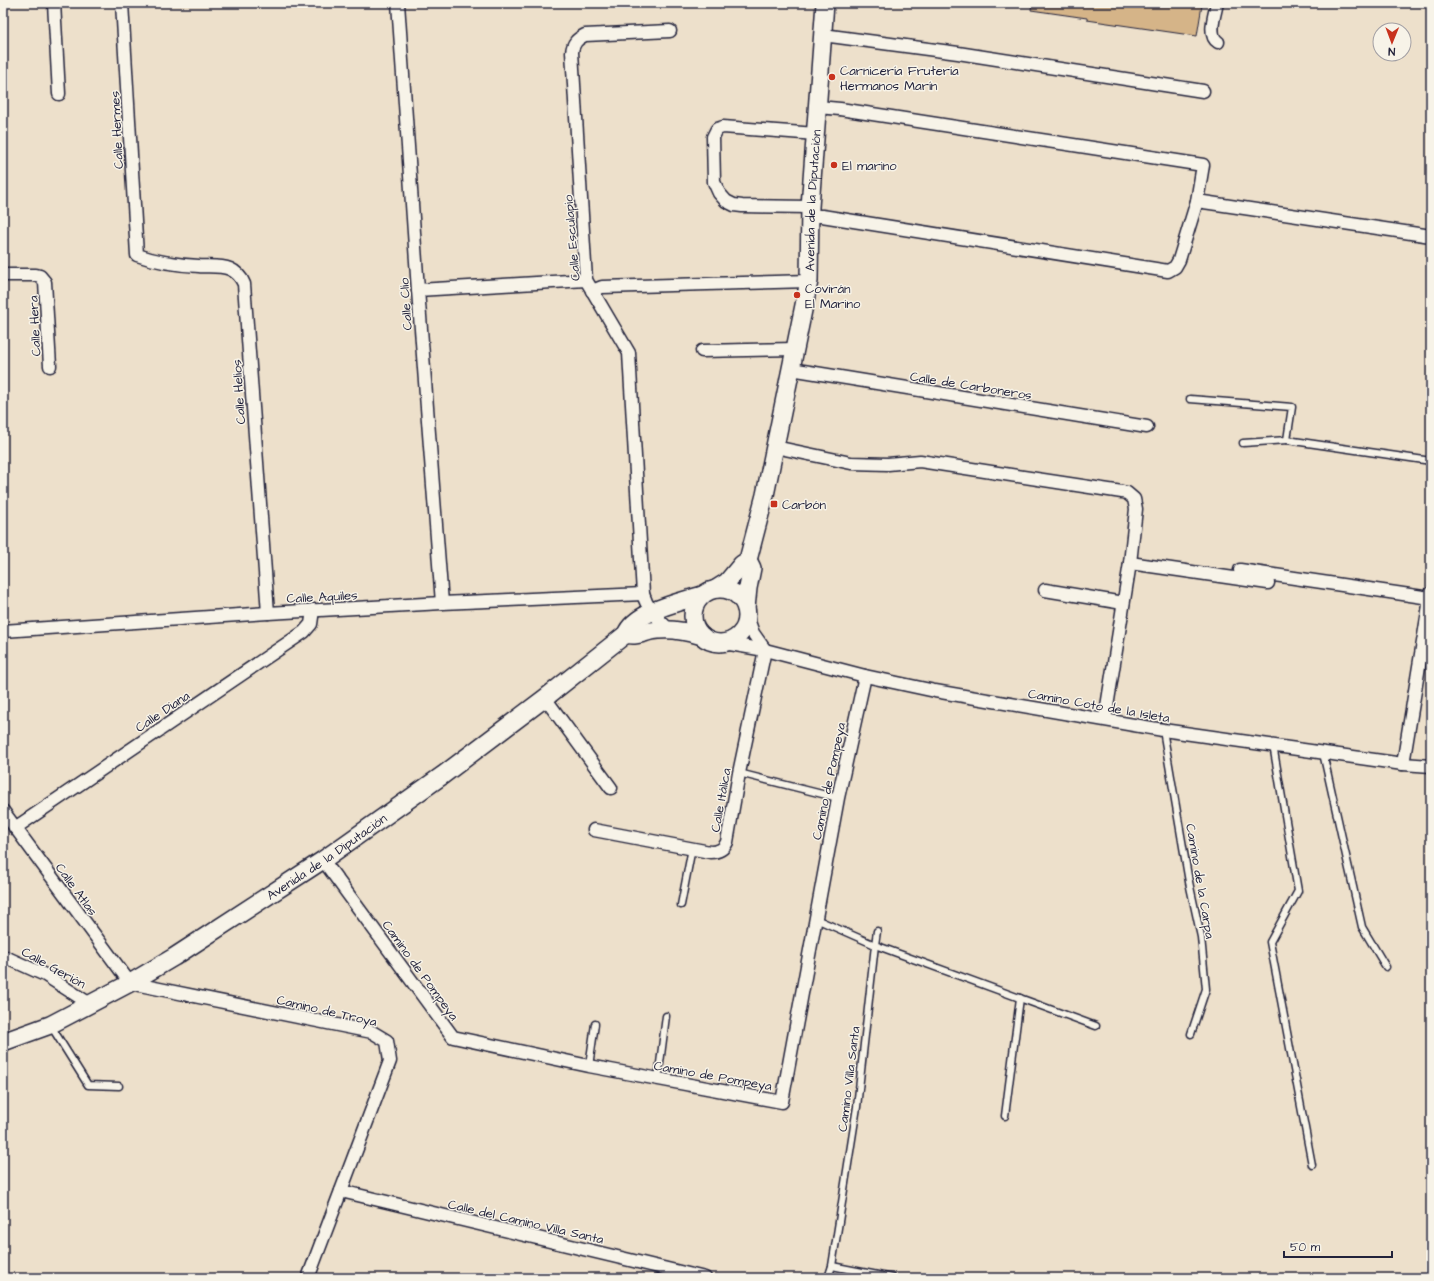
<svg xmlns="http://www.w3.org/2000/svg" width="1434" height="1281" font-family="'Architects Daughter',sans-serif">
<rect width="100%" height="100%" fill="#ede0cb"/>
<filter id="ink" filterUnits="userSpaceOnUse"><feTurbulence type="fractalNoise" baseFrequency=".025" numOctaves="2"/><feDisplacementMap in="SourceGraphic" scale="8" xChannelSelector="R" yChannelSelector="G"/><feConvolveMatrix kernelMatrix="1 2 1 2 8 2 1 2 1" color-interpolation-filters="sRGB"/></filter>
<g filter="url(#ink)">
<!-- building -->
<path fill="#d5b488" stroke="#22223b" d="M1032,3H1189L1202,5L1197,36L1087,20V18L1031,10Z"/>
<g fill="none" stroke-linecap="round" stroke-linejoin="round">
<defs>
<g id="lane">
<path d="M1190,399L1292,407L1287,440L1431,461"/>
<path d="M1243,443L1287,440"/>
<path d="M1163,730L1189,882L1201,937L1206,989L1191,1034"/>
<path d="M1273,745L1298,891L1270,942L1312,1165"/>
<path d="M1323,753L1362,927L1386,967"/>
<path d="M739,773L838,798"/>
<path d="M681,905L692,848"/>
<path d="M816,919L875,945L857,1107L832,1266L828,1278"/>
<path d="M877,931L875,945L1096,1026"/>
<path d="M51,1026L88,1085L119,1086"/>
<path d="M589,1066L595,1024"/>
<path d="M658,1079L666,1016"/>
<path d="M1005,1116L1020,998"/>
<path d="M832,1266L893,1278"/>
</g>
<g id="street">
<path d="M54,3L59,94"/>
<path d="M122,3L137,255C157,262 177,265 199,266C208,267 220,265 230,269C237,272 241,277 244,284L268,613"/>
<path d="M398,3L418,290L442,603"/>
<path d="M1217,3C1215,14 1207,35 1218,42"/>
<path d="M823,35L958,53L1203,91"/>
<path d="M1197,201L1431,236"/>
<path d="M810,207L742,206L734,205L726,201L719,193L714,182L713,137L717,129L723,127L816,134"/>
<path d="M810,216H822L1168,271L1175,267L1179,260L1197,201L1203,165L840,109L818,107"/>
<path d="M3,275H36L40,276L45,282L50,366"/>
<path d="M418,290L586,280"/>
<path d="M592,291L602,287L809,281"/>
<path d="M702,351L795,349"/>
<path d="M791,369L1147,427"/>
<path d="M775,447L851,463L888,464L920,461L1122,492L1127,493L1134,499L1136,509L1130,563L1105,719"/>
<path d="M1130,563L1268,583"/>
<path d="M1240,570L1430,598"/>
<path d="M1045,590L1123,603"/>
<path d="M747,616L753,633L765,650"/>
<path d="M669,630C659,619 647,609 643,594L629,353L586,280L572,52C573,43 577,39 585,35L670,31"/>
<path d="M3,631L268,613L442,603L643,594"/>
<path d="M724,643L765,650L865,676L935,691L1163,730L1403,764L1431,766"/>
<path d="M545,698L611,788"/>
<path d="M1403,764L1431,593"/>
<path d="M3,811L130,983L372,1032L387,1041L390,1061L308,1278"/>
<path d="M15,828L304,632L311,624L313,610"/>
<path d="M594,830L710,852C719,852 724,849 727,842L739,773L765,650"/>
<path d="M323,860L453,1037L589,1066L782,1102L838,798L865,676"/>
<path d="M3,956L45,975L90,1004"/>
<path d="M341,1191L705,1278"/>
</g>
<g id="secondary">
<path id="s1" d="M716,589L727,582L742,564L748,560L765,495L809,281L810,207L825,3"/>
<circle cx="720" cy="616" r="27"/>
<path d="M746,608L748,588L752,568L748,560"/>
<path d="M626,634C636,637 642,633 651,631C668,628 686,631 702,636"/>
<path id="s2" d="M3,1042L50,1025L130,983L174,957L323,860L443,775L545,698L626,634C635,611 681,602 702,595"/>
</g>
</defs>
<!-- lane casing -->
<use href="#lane" stroke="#22223b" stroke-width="9"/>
<!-- street casing -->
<use href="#street" stroke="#22223b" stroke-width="15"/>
<!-- secondary casing -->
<use href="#secondary" stroke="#22223b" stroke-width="20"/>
<!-- lane -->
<use href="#lane" stroke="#f7f3e8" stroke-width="6"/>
<!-- street -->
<use href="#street" stroke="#f7f3e8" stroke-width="12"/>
<!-- secondary -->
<use href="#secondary" stroke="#f7f3e8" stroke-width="17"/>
</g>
</g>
<!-- markers -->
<g fill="#c8321e" stroke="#f7f3e8" stroke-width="1.5">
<circle cx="832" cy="77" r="4"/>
<circle cx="834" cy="165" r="4"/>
<circle cx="797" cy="295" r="4"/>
<rect x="770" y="500" width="8" height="8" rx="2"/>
</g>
<g text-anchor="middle" stroke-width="3" stroke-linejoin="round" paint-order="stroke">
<!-- poi labels -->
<g font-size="13" fill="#22223b" stroke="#f7f3e8" text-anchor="start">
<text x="840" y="75">Carnicería Frutería<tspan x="840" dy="15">Hermanos Marín</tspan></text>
<text x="842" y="170">El marino</text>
<text x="805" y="293">Covirán<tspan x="805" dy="15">El Marino</tspan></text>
<text x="782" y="509">Carbón</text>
</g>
<!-- street labels -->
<g font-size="13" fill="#22223b" stroke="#f7f3e8">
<text transform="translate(116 130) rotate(-93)" y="5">Calle Hermes</text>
<text dy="5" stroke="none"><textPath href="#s1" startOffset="410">Avenida de la Diputación</textPath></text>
<text transform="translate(571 238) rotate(-95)" y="5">Calle Esculapio</text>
<text transform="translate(405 304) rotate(-94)" y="5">Calle Clio</text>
<text transform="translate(34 326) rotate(-93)" y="5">Calle Hera</text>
<text transform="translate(971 385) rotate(9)" y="5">Calle de Carboneros</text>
<text transform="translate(238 392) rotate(-94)" y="5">Calle Helios</text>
<text transform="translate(322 596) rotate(-3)" y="5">Calle Aquiles</text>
<text transform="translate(1099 705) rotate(10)" y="5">Camino Coto de la Isleta</text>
<text transform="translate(162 711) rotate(-34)" y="5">Calle Diana</text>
<text transform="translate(828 781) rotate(-78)" y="5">Camino de Pompeya</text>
<text transform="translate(720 800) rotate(-80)" y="5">Calle Itálica</text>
<text dy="5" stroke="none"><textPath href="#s2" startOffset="374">Avenida de la Diputación</textPath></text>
<text transform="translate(1201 881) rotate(80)" y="5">Camino de la Carpa</text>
<text transform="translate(77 889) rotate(54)" y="5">Calle Atlas</text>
<text transform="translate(54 967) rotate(29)" y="5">Calle Gerión</text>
<text transform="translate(421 970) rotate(54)" y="5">Camino de Pompeya</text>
<text transform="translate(327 1010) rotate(13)" y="5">Camino de Troya</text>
<text transform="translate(713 1075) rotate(10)" y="5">Camino de Pompeya</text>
<text transform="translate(848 1079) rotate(-83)" y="5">Camino Villa Santa</text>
<text transform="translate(526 1221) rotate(13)" y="5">Calle del Camino Villa Santa</text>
</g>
</g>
<!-- margin -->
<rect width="1434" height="1281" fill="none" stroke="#f7f3e8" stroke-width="16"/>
<rect x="8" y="8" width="1418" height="1265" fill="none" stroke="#22223b" stroke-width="1.5" filter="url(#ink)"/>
<!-- north arrow -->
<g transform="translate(1392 42) rotate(181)"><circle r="19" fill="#f7f3e8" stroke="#a29fa3"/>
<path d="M0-3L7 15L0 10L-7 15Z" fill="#c8321e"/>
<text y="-6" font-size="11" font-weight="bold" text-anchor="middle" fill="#22223b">N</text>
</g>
<!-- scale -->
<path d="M1284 1251v6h108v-6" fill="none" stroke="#22223b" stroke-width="2"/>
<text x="1290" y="1251" font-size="12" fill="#22223b" stroke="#f7f3e8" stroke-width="3" paint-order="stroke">50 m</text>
</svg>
